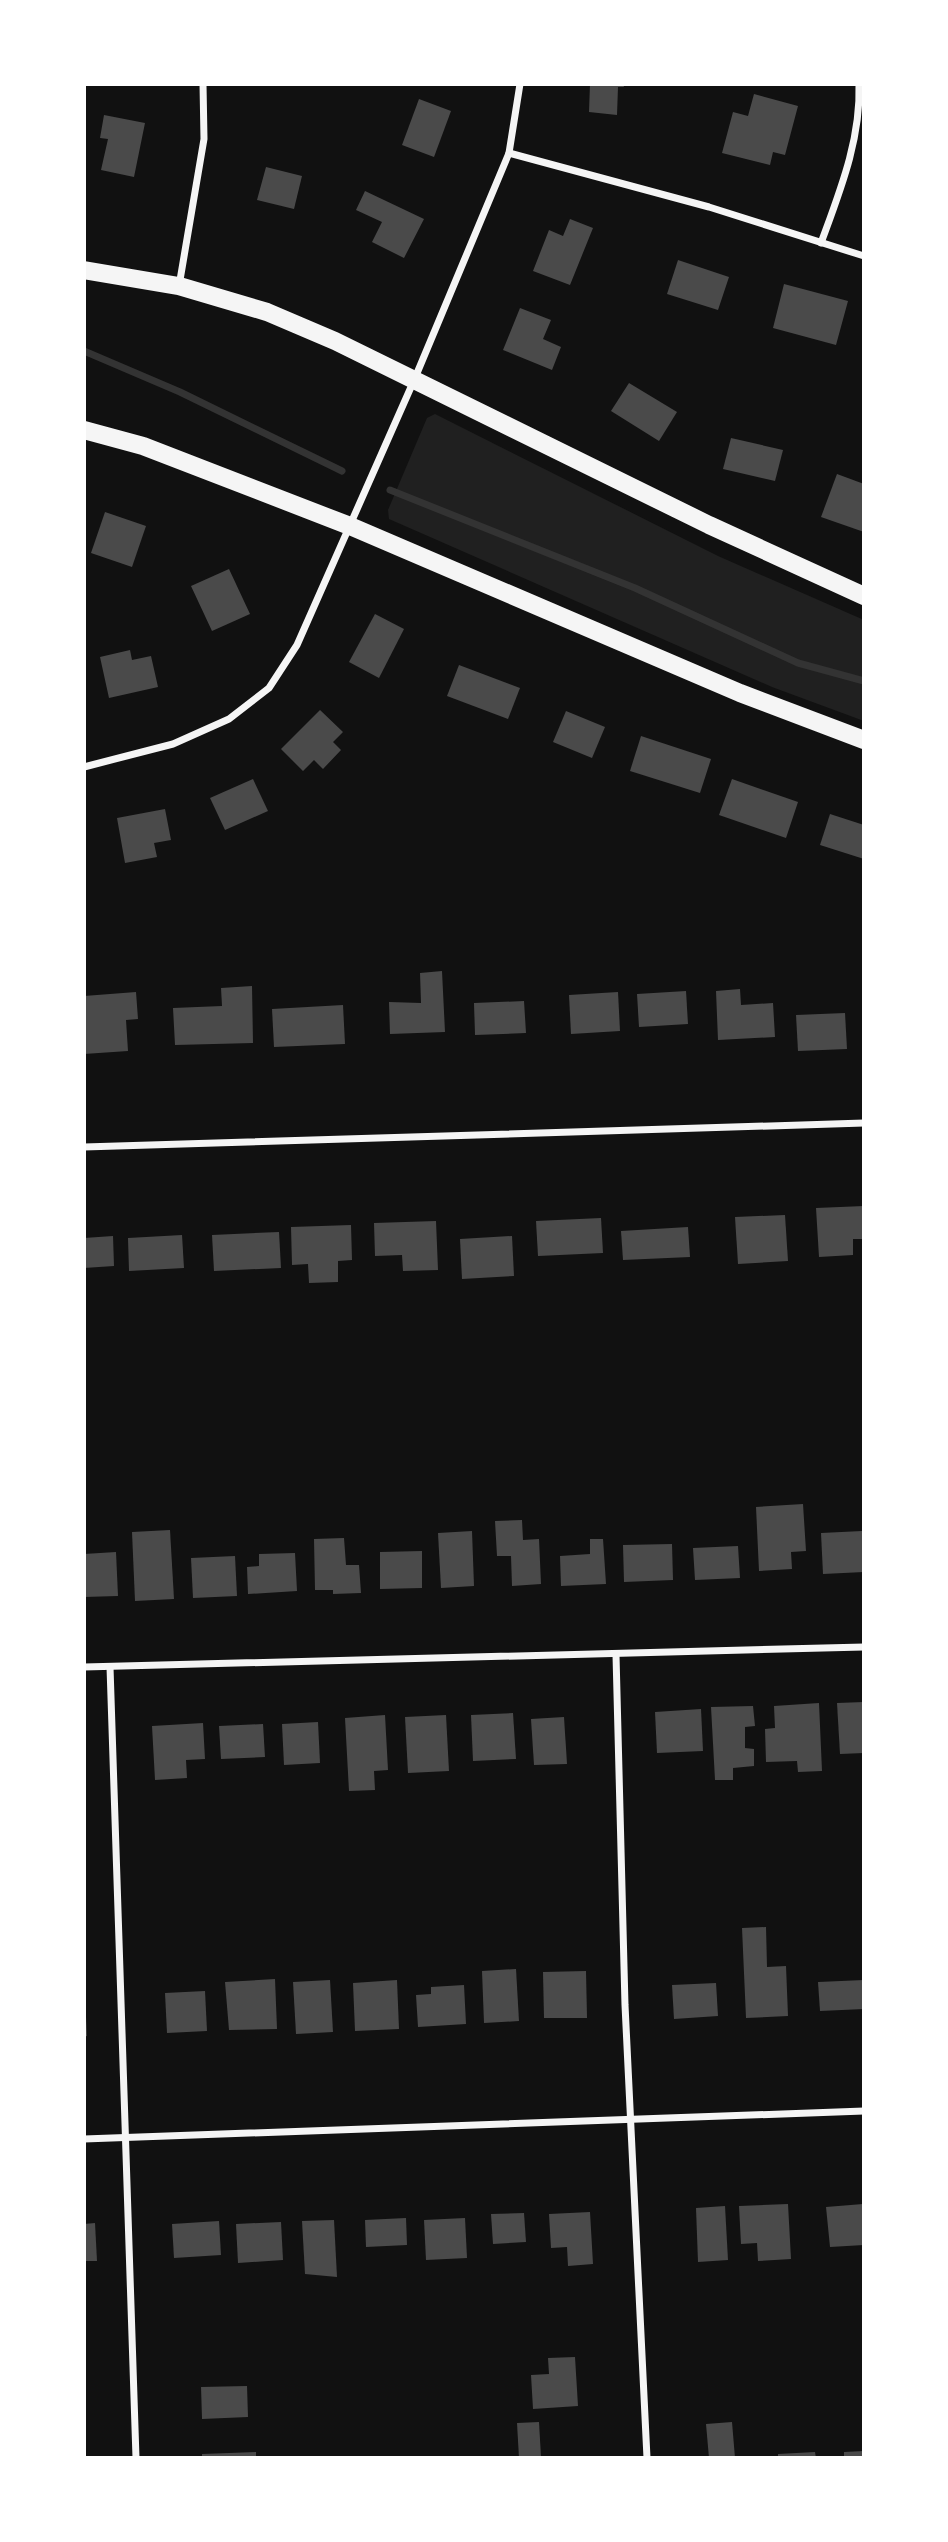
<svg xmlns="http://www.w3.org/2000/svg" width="948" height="2542" font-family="'PT Sans',sans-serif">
<rect width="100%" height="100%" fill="#111"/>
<!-- green -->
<path fill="#202020" d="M435,414L718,556L864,620V721L772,687L389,519L388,510L427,418Z"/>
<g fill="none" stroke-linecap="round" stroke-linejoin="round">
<!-- stream -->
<g stroke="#333" stroke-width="7">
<path d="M84,351L180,392L342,471"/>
<path d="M390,490L635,588L798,663L864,681"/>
</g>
</g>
<!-- building -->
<g fill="#4a4a4a">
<path d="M590,84H623L624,87H618L617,115L589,112Z"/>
<path d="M754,94L798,106L785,155L773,152L770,165L722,153L733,112L748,116Z"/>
<path d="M419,99L451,111L434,157L402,145Z"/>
<path d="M104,115L145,123L134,177L101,170L108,139L100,138Z"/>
<path d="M266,167L302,176L294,209L257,200Z"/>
<path d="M365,191L424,219L404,258L372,242L382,222L356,210Z"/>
<path d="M570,219L593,228L570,285L533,271L549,230L563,236Z"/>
<path d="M678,260L729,277L718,310L667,294Z"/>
<path d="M784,284L848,301L836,345L773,328Z"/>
<path d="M520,308L551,320L543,339L561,347L552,370L503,350Z"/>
<path d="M629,383L677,412L659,441L611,411Z"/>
<path d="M731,438L783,450L775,481L723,469Z"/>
<path d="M837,474L864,484V532L821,517Z"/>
<path d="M105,512L146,526L132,567L91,553Z"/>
<path d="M229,569L250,614L212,631L191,586Z"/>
<path d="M375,614L404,629L379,678L349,662Z"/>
<path d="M130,650L132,660L151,656L158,687L109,698L100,657Z"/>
<path d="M459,665L520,688L508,719L447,696Z"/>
<path d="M320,710L343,732L333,742L341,750L323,769L314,760L303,771L281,749Z"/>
<path d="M566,711L605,727L592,758L553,742Z"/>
<path d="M641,736L711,759L700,793L630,771Z"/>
<path d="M253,779L268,811L225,830L210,798Z"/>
<path d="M732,779L798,802L786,838L719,815Z"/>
<path d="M165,809L171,840L154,843L157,857L125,863L117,818Z"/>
<path d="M830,814L864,825V859L820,845Z"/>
<path d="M442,971L445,1032L390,1034L389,1002L421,1003L420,973Z"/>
<path d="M252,986L253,1043L175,1045L173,1008L222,1006L221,988Z"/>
<path d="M740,989L741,1005L773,1003L775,1037L718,1040L716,991Z"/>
<path d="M686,991L688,1024L639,1027L637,994Z"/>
<path d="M136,992L138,1019L126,1020L128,1051L84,1054V996Z"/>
<path d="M618,992L620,1031L571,1034L569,995Z"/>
<path d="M524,1001L526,1033L475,1035L474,1003Z"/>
<path d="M343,1005L345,1044L274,1047L272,1009Z"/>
<path d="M845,1013L847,1049L798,1051L796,1015Z"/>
<path d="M864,1206V1239H853V1255L819,1257L816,1208Z"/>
<path d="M785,1215L788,1261L738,1264L735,1217Z"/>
<path d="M601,1218L603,1253L538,1256L536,1221Z"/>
<path d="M436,1221L438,1270L403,1271L402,1255L375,1256L374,1223Z"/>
<path d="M351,1225L352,1260L338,1261V1282L309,1283L308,1264L292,1265L291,1227Z"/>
<path d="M688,1227L690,1257L623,1260L621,1231Z"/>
<path d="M279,1232L281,1268L214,1271L212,1235Z"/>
<path d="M182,1235L184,1268L129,1271L128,1238Z"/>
<path d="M113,1236L114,1266L84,1268V1238Z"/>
<path d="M512,1236L514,1276L462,1279L460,1239Z"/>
<path d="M803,1504L806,1551L791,1552L792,1569L759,1571L756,1507Z"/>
<path d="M522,1520L523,1540L539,1539L541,1584L512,1586L511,1556H497L495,1521Z"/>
<path d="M170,1530L174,1599L135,1601L132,1532Z"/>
<path d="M472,1531L474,1586L441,1588L438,1533Z"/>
<path d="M862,1531L864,1572L823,1574L821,1533Z"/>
<path d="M344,1538L346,1565H359L361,1593L333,1594V1590H315L314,1539Z"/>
<path d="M590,1539H603L606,1584L561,1586L560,1556L590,1554Z"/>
<path d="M672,1544L673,1580L624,1582L623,1545Z"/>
<path d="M738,1546L740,1578L695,1580L693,1548Z"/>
<path d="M422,1551V1588L380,1589V1552Z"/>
<path d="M116,1552L118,1596L84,1597V1554Z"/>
<path d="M295,1553L297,1591L248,1594L247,1567L259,1566V1554Z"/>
<path d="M235,1556L237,1596L193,1598L191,1558Z"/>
<path d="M864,1702V1753L840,1754L837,1703Z"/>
<path d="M819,1703L822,1771L798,1772L797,1761L766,1762L765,1729L775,1728L774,1706Z"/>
<path d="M753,1706L755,1726L745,1727V1748L754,1749V1766L733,1768V1780H715L711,1707Z"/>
<path d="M701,1709L703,1751L657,1753L655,1712Z"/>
<path d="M513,1713L516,1759L473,1761L471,1715Z"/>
<path d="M385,1715L388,1770L374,1771L375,1790L349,1791L345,1718Z"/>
<path d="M446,1715L449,1771L408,1773L405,1717Z"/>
<path d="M564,1717L567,1764L534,1765L531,1719Z"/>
<path d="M318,1722L320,1763L284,1765L282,1724Z"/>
<path d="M203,1723L205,1759L186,1760L187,1778L155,1780L152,1726Z"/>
<path d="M263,1724L265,1757L221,1759L219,1726Z"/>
<path d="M766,1927L767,1967L786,1966L788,2016L746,2018L742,1928Z"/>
<path d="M516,1969L519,2021L484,2023L482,1971Z"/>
<path d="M586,1971L587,2018H544L543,1972Z"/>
<path d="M275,1979L277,2029L229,2030L225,1982Z"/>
<path d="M330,1980L333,2032L296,2034L293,1982Z"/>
<path d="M397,1980L399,2029L355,2031L353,1983Z"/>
<path d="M864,1980V2009L820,2011L818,1982Z"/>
<path d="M716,1983L718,2016L674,2019L672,1985Z"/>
<path d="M464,1985L466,2024L418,2027L416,1995L431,1994V1987Z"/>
<path d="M205,1991L207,2031L167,2033L165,1993Z"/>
<path d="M84,2017H86L87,2036L84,2037Z"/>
<path d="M788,2204L791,2259L758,2261L757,2243L741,2244L739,2206Z"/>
<path d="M863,2204L864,2245L830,2247L826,2207Z"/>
<path d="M725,2206L728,2260L698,2262L696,2208Z"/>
<path d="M590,2212L593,2264L568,2266L567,2247L551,2248L549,2214Z"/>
<path d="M524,2213L526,2242L493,2244L491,2214Z"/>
<path d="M406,2218L407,2245L366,2247L365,2220Z"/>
<path d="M465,2218L467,2258L426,2260L424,2220Z"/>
<path d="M334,2220L337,2277L305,2274L302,2221Z"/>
<path d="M219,2221L221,2255L174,2258L172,2224Z"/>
<path d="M281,2222L283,2260L238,2263L236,2224Z"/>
<path d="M95,2223L97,2261H84V2224Z"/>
<path d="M575,2357L578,2406L533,2409L531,2375L549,2374L548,2358Z"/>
<path d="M247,2386L248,2417L202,2419L201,2387Z"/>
<path d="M539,2422L541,2457L519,2458L517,2423Z"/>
<path d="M732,2422L735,2458H709L706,2424Z"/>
<path d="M864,2451V2458H844V2452Z"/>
<path d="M256,2452V2458H202V2454Z"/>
<path d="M815,2452L816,2458H778V2454Z"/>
</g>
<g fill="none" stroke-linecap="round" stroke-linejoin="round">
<!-- minor -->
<g stroke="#f5f5f5" stroke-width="7">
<path d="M509,153L709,207L864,256"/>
<path d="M821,243C840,191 861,139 859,84"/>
<path d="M179,286L204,139L203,84"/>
<path d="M84,767L173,744L229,719L269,688L297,645L415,378L509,153L520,84"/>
<path d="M84,1147L864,1123"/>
<path d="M616,1655L625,2005L647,2458"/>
<path d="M84,1667L864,1647"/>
<path d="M110,1667L136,2458"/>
<path d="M84,2139L864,2111"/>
</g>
<!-- primary -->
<g stroke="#f5f5f5" stroke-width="18">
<path d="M84,270L179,286L267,312L335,341L709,525L864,596"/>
<path d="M84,430L143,446L350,526L740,693L864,740"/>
</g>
</g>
<!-- border -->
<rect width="948" height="2542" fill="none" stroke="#ffffff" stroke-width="172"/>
</svg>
